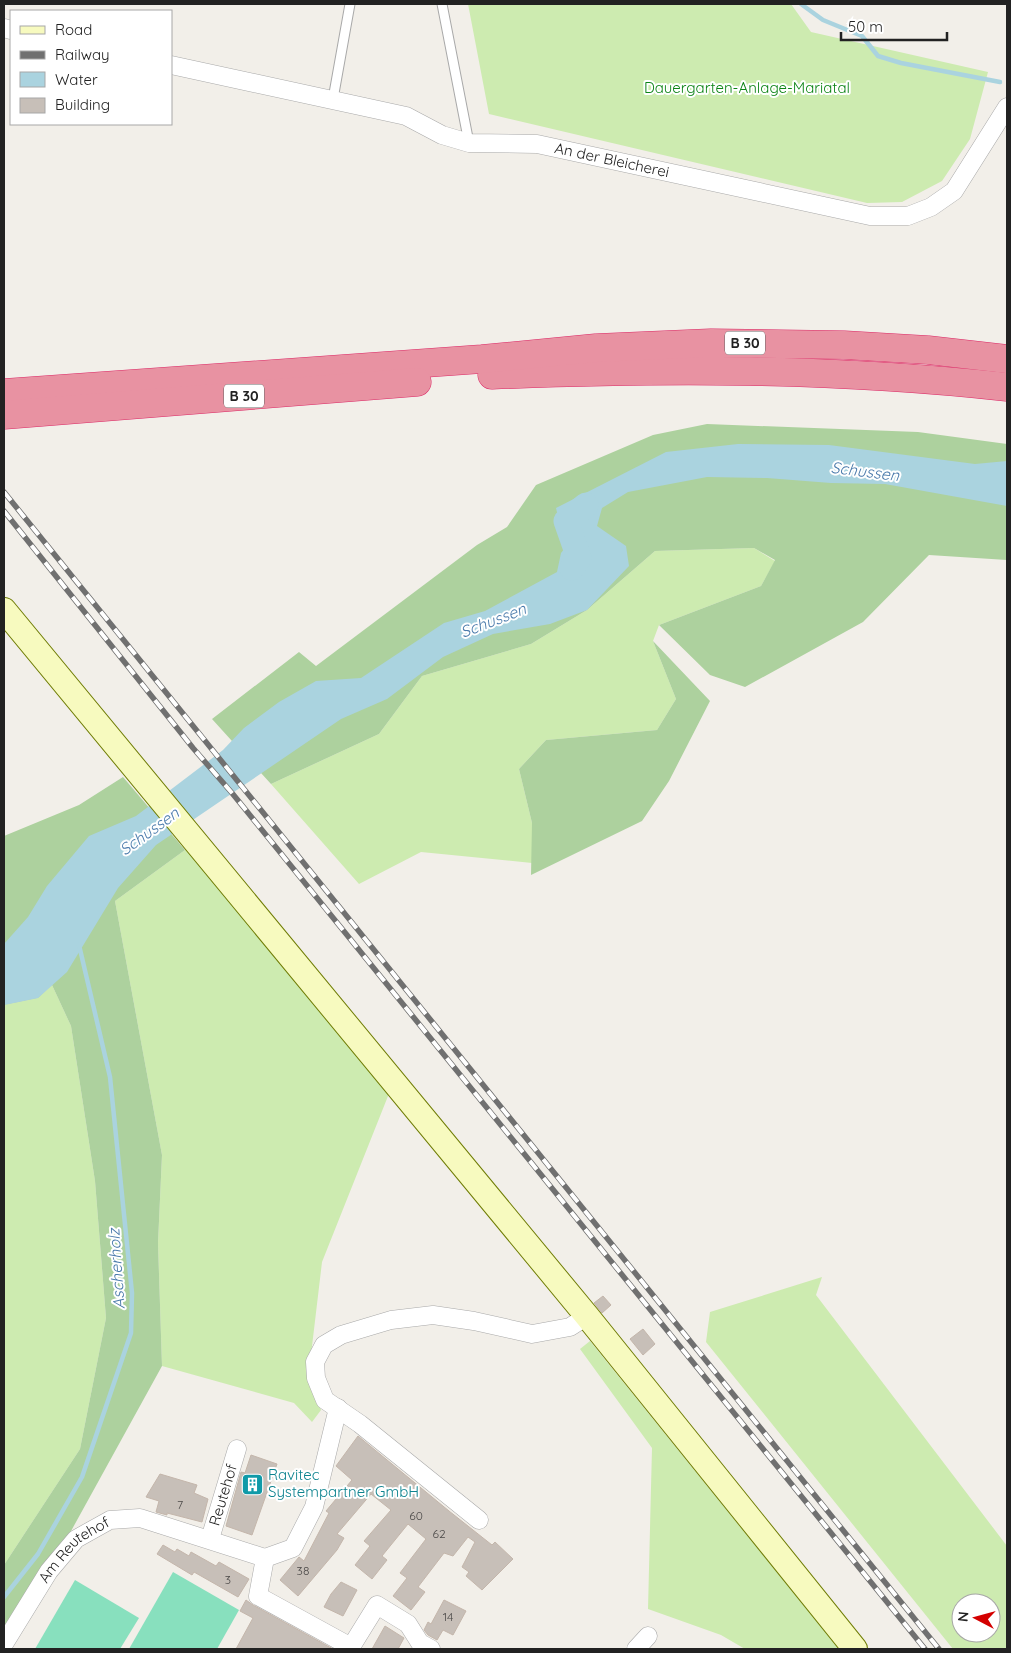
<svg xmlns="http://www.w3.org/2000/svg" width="1011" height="1653" font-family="Quicksand,sans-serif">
<rect width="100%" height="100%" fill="#f2efe9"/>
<!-- grass -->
<g fill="#cdebb0" fill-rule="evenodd">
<path d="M468,4H791L811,32L988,72L970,139L942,181L902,202L867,203L489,114Z"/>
<path d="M754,548L775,561L761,586L659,625L653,641L676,699L657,730L546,740L519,769L532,823V863L421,852L359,884L271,784L379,734L422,676L531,644L587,610L655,551Z"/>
<path d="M189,833L394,1081L322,1262L308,1380L321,1410L312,1422L294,1403L162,1366L158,1243L162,1155L115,901L185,850Z"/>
<path d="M52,985L71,1026L95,1181L106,1318L80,1449L4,1565V1005L38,998Z"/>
<path d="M822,1277L816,1295L1007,1546V1649H953L706,1342L710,1312ZM961,1603H991V1633H961Z"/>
<path d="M590,1341L839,1649H745L721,1635L648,1609L652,1448L580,1349Z"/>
</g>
<!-- forest -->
<g fill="#add19e">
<path d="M707,424L918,432L1007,444V560L929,555L863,622L745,687L710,675L659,625L761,586L775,560L754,548L655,551L587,610L531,644L422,676L379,734L271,784L212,719L299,652L316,666L477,545L507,527L536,485L653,435Z"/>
<path d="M653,641L710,701L669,781L642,821L531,875L532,823L519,769L546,740L657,730L676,699Z"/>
<path d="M123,777L185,850L115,901L162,1155L158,1243L162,1366L49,1571L4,1644V1565L80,1449L106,1318L95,1181L71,1026L52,985L38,998L4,1005V836L79,805Z"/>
</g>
<!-- pitch -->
<g fill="#88e0be">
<path d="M173,1572L239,1610L217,1649H129Z"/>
<path d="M75,1580L139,1618L120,1649H35Z"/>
</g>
<!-- water -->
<path fill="#aad3df" d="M738,444L829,445L975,464L1007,461V506L885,484L831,483L767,478L707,477L628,492L602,508L597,526L626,546L629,566L587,610L550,624L493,634L443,657L387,699L341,719L156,845L118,888L67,972L38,998L4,1005V944L28,917L47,886L89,836L136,816L223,750L244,728L279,702L316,681L361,678L444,623L485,611L557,572L561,553L577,533L560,525L556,508L666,452Z"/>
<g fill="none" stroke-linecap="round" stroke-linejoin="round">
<!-- stream -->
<g stroke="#aad3df" stroke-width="4.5">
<path d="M801,4L823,20L862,36L878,56L901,63L1000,82"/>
<path d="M4,1597L38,1554L82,1477L131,1333L132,1293L110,1077L79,945"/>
</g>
<!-- river -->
<path stroke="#aad3df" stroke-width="25" d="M572,568L579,558L566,521L586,505"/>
</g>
<!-- building -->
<g fill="#c7bfb8" stroke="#c4b6ab">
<path d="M603,1296L611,1305L602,1313L594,1303Z"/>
<path d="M643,1329L655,1344L643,1355L630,1339Z"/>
<path d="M358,1436L449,1511L492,1545L495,1542L513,1559L482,1590L466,1576L469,1572L462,1567L475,1542L468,1537L453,1556L444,1553L418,1587L425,1592L411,1610L393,1596L407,1578L400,1573L426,1539L408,1524L382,1556L387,1560L372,1579L355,1565L370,1546L364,1541L391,1510L371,1494L337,1534L344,1538L337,1550L298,1596L280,1580L299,1557L304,1561L329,1513L326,1511L352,1480L336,1466Z"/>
<path d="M251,1455L277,1464L252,1535L226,1526L241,1472L245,1473Z"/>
<path d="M160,1474L197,1485L194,1493L208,1499L202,1522L167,1513V1515L156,1512L159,1501L146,1497Z"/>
<path d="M163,1545L175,1552L177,1549L189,1556L191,1552L216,1566L219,1562L249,1579L238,1597L194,1572L192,1575L157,1554Z"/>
<path d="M341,1582L357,1590L343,1616L324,1607L331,1594Z"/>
<path d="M246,1600L253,1605L333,1649H236L253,1618L240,1611Z"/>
<path d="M444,1600L466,1611L453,1635L443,1630L437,1640L428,1635L424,1630L428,1622L431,1624Z"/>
<path d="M385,1626L404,1638L398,1649H372Z"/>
</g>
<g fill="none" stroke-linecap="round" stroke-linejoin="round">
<defs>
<g id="lane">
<path d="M442,4L469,143"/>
<path d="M333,99L350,4"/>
</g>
<g id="street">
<path d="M4,28L11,30"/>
<path id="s1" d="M171,65L406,116L442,135L469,143L537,144L870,216H908L931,207L954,191L1007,107"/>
<path d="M479,1520L360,1424L325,1400L316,1378L315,1362L324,1345L341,1335L391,1320L433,1315L474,1321L532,1334L570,1327L587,1316"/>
<path id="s2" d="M210,1539L237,1449"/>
<path d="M265,1558L258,1596L351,1647L377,1605L408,1624L420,1643L431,1649"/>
<path id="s3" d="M4,1644L49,1571L76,1539L110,1520L140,1518L265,1558L293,1548L314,1507L338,1408"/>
<path d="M636,1649L648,1636"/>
</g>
<path id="secondary" d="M4,610L587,1316L855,1649"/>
<g id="highway">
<path d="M492,375C667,368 833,368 1007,387"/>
<path d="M4,393L482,359L596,348L711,343L844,345L928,350L1007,359"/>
<path d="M4,415L417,382"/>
</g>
</defs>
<!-- lane casing -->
<use href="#lane" stroke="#a9a9a9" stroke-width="11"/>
<!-- street casing -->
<use href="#street" stroke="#a9a9a9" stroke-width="19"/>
<!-- secondary casing -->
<use href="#secondary" stroke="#707d05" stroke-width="26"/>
<!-- highway casing -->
<use href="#highway" stroke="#dc2a67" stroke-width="29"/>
<!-- lane -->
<use href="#lane" stroke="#fff" stroke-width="9"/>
<!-- street -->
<use href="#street" stroke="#fff" stroke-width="18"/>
<!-- secondary -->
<use href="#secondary" stroke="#f7fabf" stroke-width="24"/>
<!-- highway -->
<use href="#highway" stroke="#e892a2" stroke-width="28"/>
<defs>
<g id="rail">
<path d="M4,492L939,1649"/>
<path d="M4,511L193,748L232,793L925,1649"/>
</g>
</defs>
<!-- rail casing -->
<use href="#rail" stroke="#707070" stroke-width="5.5"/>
<!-- rail -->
<use href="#rail" stroke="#fff" stroke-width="4" stroke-dasharray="11" stroke-linecap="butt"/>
</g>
<!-- icons -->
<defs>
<symbol id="building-square" viewBox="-11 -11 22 22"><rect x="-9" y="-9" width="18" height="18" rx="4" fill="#0f9aa8" stroke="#fff"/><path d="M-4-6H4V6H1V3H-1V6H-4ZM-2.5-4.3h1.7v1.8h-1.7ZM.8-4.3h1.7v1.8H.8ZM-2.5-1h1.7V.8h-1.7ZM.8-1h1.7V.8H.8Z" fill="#fff"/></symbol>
</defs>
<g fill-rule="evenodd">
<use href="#building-square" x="240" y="1472" width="25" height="25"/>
</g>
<g text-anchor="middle" stroke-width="4" stroke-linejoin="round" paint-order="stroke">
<!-- number labels -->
<g font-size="12" fill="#4b4948">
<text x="180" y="1509">7</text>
<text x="416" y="1520">60</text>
<text x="439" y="1538">62</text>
<text x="303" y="1575">38</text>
<text x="228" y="1584">3</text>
<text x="448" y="1621">14</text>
</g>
<!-- shield labels -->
<g fill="#fff" stroke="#646464" stroke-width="1">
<rect x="725" y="331.5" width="40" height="23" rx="4"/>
<rect x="224" y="384.5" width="40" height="23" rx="4"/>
</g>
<g font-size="14" font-weight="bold" fill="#222">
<text x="745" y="348">B 30</text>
<text x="244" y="401">B 30</text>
</g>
<!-- park labels -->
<g font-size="15" fill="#0c8416" stroke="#fff">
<text x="747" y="93">Dauergarten-Anlage-Mariatal</text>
</g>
<!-- street labels -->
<g font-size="15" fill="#222" stroke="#fff">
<text dy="5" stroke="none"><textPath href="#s1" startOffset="454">An der Bleicherei</textPath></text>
<text dy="5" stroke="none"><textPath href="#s2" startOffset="46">Reutehof</textPath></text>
<text dy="5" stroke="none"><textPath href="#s3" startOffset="119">Am Reutehof</textPath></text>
</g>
<!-- culture labels -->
<g font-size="15" fill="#0d838f" stroke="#fff" text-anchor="start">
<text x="268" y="1480">Ravitec<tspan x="268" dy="17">Systempartner GmbH</tspan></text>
</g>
<!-- water labels -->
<g font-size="16" font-style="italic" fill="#4a7aab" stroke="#fff">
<text transform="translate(865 471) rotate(7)" y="6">Schussen</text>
<text transform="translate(493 620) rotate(-21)" y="6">Schussen</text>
<text transform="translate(149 831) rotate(-36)" y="6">Schussen</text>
<text transform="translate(116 1269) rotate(-94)" y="6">Ascherholz</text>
</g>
</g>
<!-- border -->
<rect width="1011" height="1653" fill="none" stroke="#222222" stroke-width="10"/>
<!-- legend -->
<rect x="10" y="10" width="162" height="115" fill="#ffffff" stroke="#a7a7a7"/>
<rect x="20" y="26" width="25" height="8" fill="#f7fabf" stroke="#a7a7a7"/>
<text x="55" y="35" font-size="15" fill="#222222">Road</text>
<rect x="20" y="51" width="25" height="8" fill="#707070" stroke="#a7a7a7"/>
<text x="55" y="60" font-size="15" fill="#222222">Railway</text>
<rect x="20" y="72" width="25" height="15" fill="#aad3df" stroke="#a7a7a7"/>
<text x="55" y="85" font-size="15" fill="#222222">Water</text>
<rect x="20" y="98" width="25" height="15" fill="#c7bfb8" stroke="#a7a7a7"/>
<text x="55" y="110" font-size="15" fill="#222222">Building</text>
<!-- north arrow -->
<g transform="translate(976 1618) rotate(276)"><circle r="24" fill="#ffffff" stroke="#a7a7a7"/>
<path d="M0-4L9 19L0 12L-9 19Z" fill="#d40000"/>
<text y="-8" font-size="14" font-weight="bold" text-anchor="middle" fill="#222222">N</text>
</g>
<!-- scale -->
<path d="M841 32v8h106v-8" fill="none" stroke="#222222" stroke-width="2.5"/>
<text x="848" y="32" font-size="15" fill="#222222" stroke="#ffffff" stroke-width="4" paint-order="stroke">50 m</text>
</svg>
